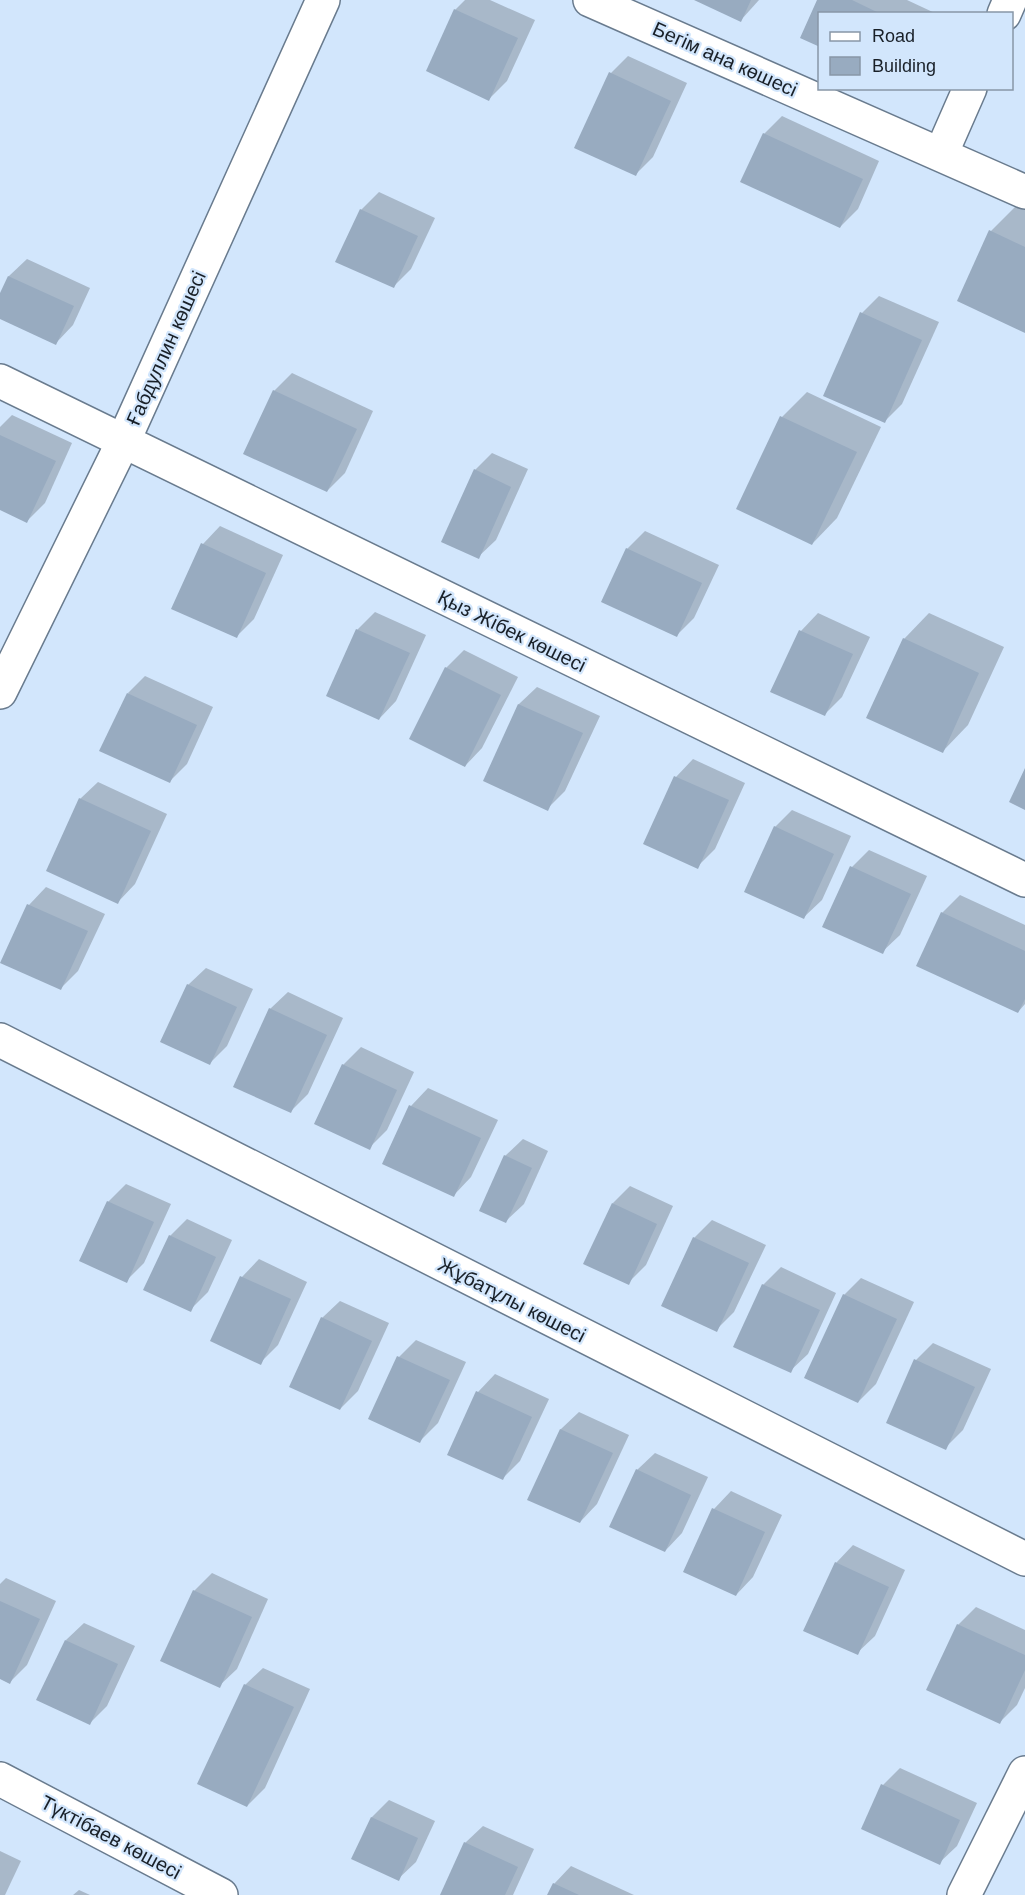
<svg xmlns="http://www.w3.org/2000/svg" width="1025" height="1895" font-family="Helvetica,sans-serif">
<rect width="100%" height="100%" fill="#d2e6fc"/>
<!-- shadow -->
<g fill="#0003">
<path d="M465,0H490L535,20L507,81L489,99L455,10Z"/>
<path d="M697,0H759L741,20Z"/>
<path d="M819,0H907L937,14H820Z"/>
<path d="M628,56L687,83L653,157L636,174L611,73Z"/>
<path d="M782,116L879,161L858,209L840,227L764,134Z"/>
<path d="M379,192L435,218L411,269L393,287L361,210Z"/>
<path d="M1016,206L1025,210V331L991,231Z"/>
<path d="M27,259L90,288L73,325L56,343L0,317V297L9,276Z"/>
<path d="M879,296L939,322L902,404L884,422L862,313Z"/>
<path d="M292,373L373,411L345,473L327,491L274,391Z"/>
<path d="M807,392L881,427L837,518L812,544L782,417Z"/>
<path d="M12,415L72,443L45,503L27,521L0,509V427Z"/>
<path d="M492,453L528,469L496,540L478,557L475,470Z"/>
<path d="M220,526L283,555L254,619L236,637L173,608L203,544Z"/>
<path d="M645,531L719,565L694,618L677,635L627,549Z"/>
<path d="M375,612L426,635L396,701L379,719L328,695L357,630Z"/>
<path d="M818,613L870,637L842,697L824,715L801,631Z"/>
<path d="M929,613L1004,647L968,725L943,751L904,639Z"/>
<path d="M464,650L518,677L482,748L465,766L411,738L446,668Z"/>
<path d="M145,676L213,707L187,764L170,781L128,693Z"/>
<path d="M537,687L600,716L565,791L547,809L485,780L519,704Z"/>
<path d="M693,759L745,783L715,849L697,867L676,777Z"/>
<path d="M98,782L167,814L135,884L118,902L80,799Z"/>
<path d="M792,810L851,836L822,900L804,917L775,827Z"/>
<path d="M869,850L927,876L900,935L882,952L852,867Z"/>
<path d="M46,887L105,914L78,971L61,988L2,962L29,905Z"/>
<path d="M960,895L1025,925V1004L1018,1012L942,913Z"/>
<path d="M206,968L253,989L227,1046L210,1063L188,985Z"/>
<path d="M288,992L343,1018L308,1094L290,1112L270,1009Z"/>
<path d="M361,1047L414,1072L387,1130L369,1148L343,1065Z"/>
<path d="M428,1088L498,1120L471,1177L454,1195L411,1106Z"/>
<path d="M523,1139L548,1151L524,1204L506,1221L505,1156Z"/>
<path d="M126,1184L171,1204L144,1263L126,1281L81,1260L108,1202Z"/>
<path d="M630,1186L673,1206L646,1265L628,1283L613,1203Z"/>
<path d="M187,1219L232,1240L208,1292L190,1310L170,1236Z"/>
<path d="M712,1220L766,1245L734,1312L716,1330L694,1238Z"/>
<path d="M259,1259L307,1282L278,1345L260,1363L242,1277Z"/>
<path d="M781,1267L836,1293L808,1354L790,1371L763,1285Z"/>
<path d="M861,1278L914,1302L876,1384L858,1402L844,1295Z"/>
<path d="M340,1301L389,1323L358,1391L340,1409L322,1318Z"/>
<path d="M416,1340L466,1362L438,1423L420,1441L399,1357Z"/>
<path d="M933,1343L991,1369L963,1430L945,1448L916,1360Z"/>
<path d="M495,1374L549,1399L520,1461L503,1478L478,1392Z"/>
<path d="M579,1412L629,1435L597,1504L580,1522L529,1499L561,1429Z"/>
<path d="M655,1453L708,1477L682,1533L665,1551L637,1470Z"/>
<path d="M731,1491L782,1515L753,1577L736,1595L714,1509Z"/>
<path d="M853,1545L905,1570L875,1636L857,1653L836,1563Z"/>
<path d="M212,1573L268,1599L237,1669L219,1686L194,1591Z"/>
<path d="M6,1578L56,1601L27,1665L10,1682L0,1678V1584Z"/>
<path d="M976,1607L1025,1630V1688L1017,1705L1000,1722L958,1625Z"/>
<path d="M84,1623L135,1646L107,1706L90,1723L66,1640Z"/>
<path d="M263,1668L310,1689L265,1788L247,1806L245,1685Z"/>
<path d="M900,1768L977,1803L957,1846L939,1863L883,1785Z"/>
<path d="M389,1800L435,1821L416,1862L398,1879L353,1858L372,1817Z"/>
<path d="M483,1826L534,1849L513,1895H441L465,1843Z"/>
<path d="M0,1851L21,1861L5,1895H0Z"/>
<path d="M571,1866L634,1895H549L554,1884Z"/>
<path d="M79,1890L90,1895H73Z"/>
</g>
<!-- building -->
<g fill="#98abc0">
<path d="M694,0H751L741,22Z"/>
<path d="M817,0H852L881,14H820V47L800,38Z"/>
<path d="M454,9L518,38L489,101L426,71Z"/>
<path d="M609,72L671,101L636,176L574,148Z"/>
<path d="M763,133L863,179L840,228L740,182Z"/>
<path d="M360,209L418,236L394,288L335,262Z"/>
<path d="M989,230L1025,247V333L957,301Z"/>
<path d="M8,276L74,306L56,345L0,319V293Z"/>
<path d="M860,312L922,340L885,423L823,396Z"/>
<path d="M273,390L357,429L327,492L243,454Z"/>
<path d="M780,416L857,452L812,545L736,509Z"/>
<path d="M0,435L56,461L27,523L0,510Z"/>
<path d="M474,469L511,487L479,559L441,542Z"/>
<path d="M201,543L266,573L237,638L171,609Z"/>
<path d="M626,548L702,583L677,637L601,602Z"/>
<path d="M356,629L410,653L379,720L326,696Z"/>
<path d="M799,630L853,654L825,716L770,692Z"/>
<path d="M903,638L979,673L943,753L866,718Z"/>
<path d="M445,667L501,695L465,767L409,739Z"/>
<path d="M127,693L197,725L170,783L99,751Z"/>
<path d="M518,704L583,733L548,811L483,781Z"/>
<path d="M1025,768V810L1009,802Z"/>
<path d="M674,776L729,800L698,869L643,844Z"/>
<path d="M79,798L151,831L118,904L46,871Z"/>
<path d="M774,826L834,854L804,919L744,892Z"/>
<path d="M850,866L911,894L883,954L822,927Z"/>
<path d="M27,904L88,931L61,990L0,963Z"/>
<path d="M941,912L1025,951V999L1018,1013L916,966Z"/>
<path d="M187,984L237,1007L210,1065L160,1042Z"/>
<path d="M269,1008L327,1035L291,1113L233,1087Z"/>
<path d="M342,1064L397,1090L370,1150L314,1124Z"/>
<path d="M409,1105L481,1138L454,1197L382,1164Z"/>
<path d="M504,1155L532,1168L506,1223L479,1211Z"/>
<path d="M107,1201L154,1222L127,1283L79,1261Z"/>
<path d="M612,1203L657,1224L629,1285L583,1264Z"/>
<path d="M169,1235L216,1257L191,1312L143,1290Z"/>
<path d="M693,1237L749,1263L717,1332L661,1306Z"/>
<path d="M240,1276L291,1299L261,1365L210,1341Z"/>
<path d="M762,1284L820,1310L791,1373L733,1347Z"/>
<path d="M843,1294L897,1319L858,1403L804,1378Z"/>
<path d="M321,1317L372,1341L340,1410L289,1387Z"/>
<path d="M397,1356L450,1380L420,1443L368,1419Z"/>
<path d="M914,1359L975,1387L946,1450L886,1423Z"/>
<path d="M476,1391L532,1417L503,1480L447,1455Z"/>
<path d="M560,1429L613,1453L580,1523L527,1500Z"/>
<path d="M636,1469L691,1495L665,1552L609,1527Z"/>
<path d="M712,1508L765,1532L736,1596L683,1572Z"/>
<path d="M835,1562L889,1587L858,1655L803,1631Z"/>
<path d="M193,1590L252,1617L220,1688L160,1661Z"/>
<path d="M0,1601L40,1619L10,1684L0,1679Z"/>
<path d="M957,1624L1025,1655V1670L1000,1724L926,1690Z"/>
<path d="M65,1640L118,1664L90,1725L36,1700Z"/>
<path d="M244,1684L294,1707L247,1807L197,1784Z"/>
<path d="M881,1784L960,1820L940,1865L861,1829Z"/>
<path d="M371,1817L418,1838L399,1881L351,1859Z"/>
<path d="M464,1842L518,1867L505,1895H440Z"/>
<path d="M553,1883L579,1895H547Z"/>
</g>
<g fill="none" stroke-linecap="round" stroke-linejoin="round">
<defs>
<g id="minor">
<path d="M590,0L1025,192"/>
<path d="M1004,14L1010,0"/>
<path d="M941,154L970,88"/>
<path d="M0,381L1025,880"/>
<path d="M0,692L123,442L323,0"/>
<path d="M0,1040L1025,1559"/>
<path d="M0,1779L221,1895"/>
<path d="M964,1895L1025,1773"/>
</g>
</defs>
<!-- minor casing -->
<use href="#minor" stroke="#697b8e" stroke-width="36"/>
<!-- minor -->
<use href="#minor" stroke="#fff" stroke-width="33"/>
</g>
<g text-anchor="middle" stroke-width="4.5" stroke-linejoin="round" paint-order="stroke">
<!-- street labels -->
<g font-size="20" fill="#192028" stroke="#d2e6fc">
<text transform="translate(725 59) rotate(24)" y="7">Бегім ана көшесі</text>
<text transform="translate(166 348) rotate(-66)" y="7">Ғабдуллин көшесі</text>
<text transform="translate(512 631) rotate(26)" y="7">Қыз Жібек көшесі</text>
<text transform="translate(512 1300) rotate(27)" y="7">Жұбатұлы көшесі</text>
<text transform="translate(111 1837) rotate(28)" y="7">Түктібаев көшесі</text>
</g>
</g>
<!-- legend -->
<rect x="818" y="12" width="195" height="78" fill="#d2e6fc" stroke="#8897a7" stroke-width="1.5"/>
<rect x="830" y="32" width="30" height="9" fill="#ffffff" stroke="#8897a7" stroke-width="1.5"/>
<text x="872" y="42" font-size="18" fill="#192028">Road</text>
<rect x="830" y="57" width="30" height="18" fill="#98abc0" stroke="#8897a7" stroke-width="1.5"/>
<text x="872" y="72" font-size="18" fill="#192028">Building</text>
</svg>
